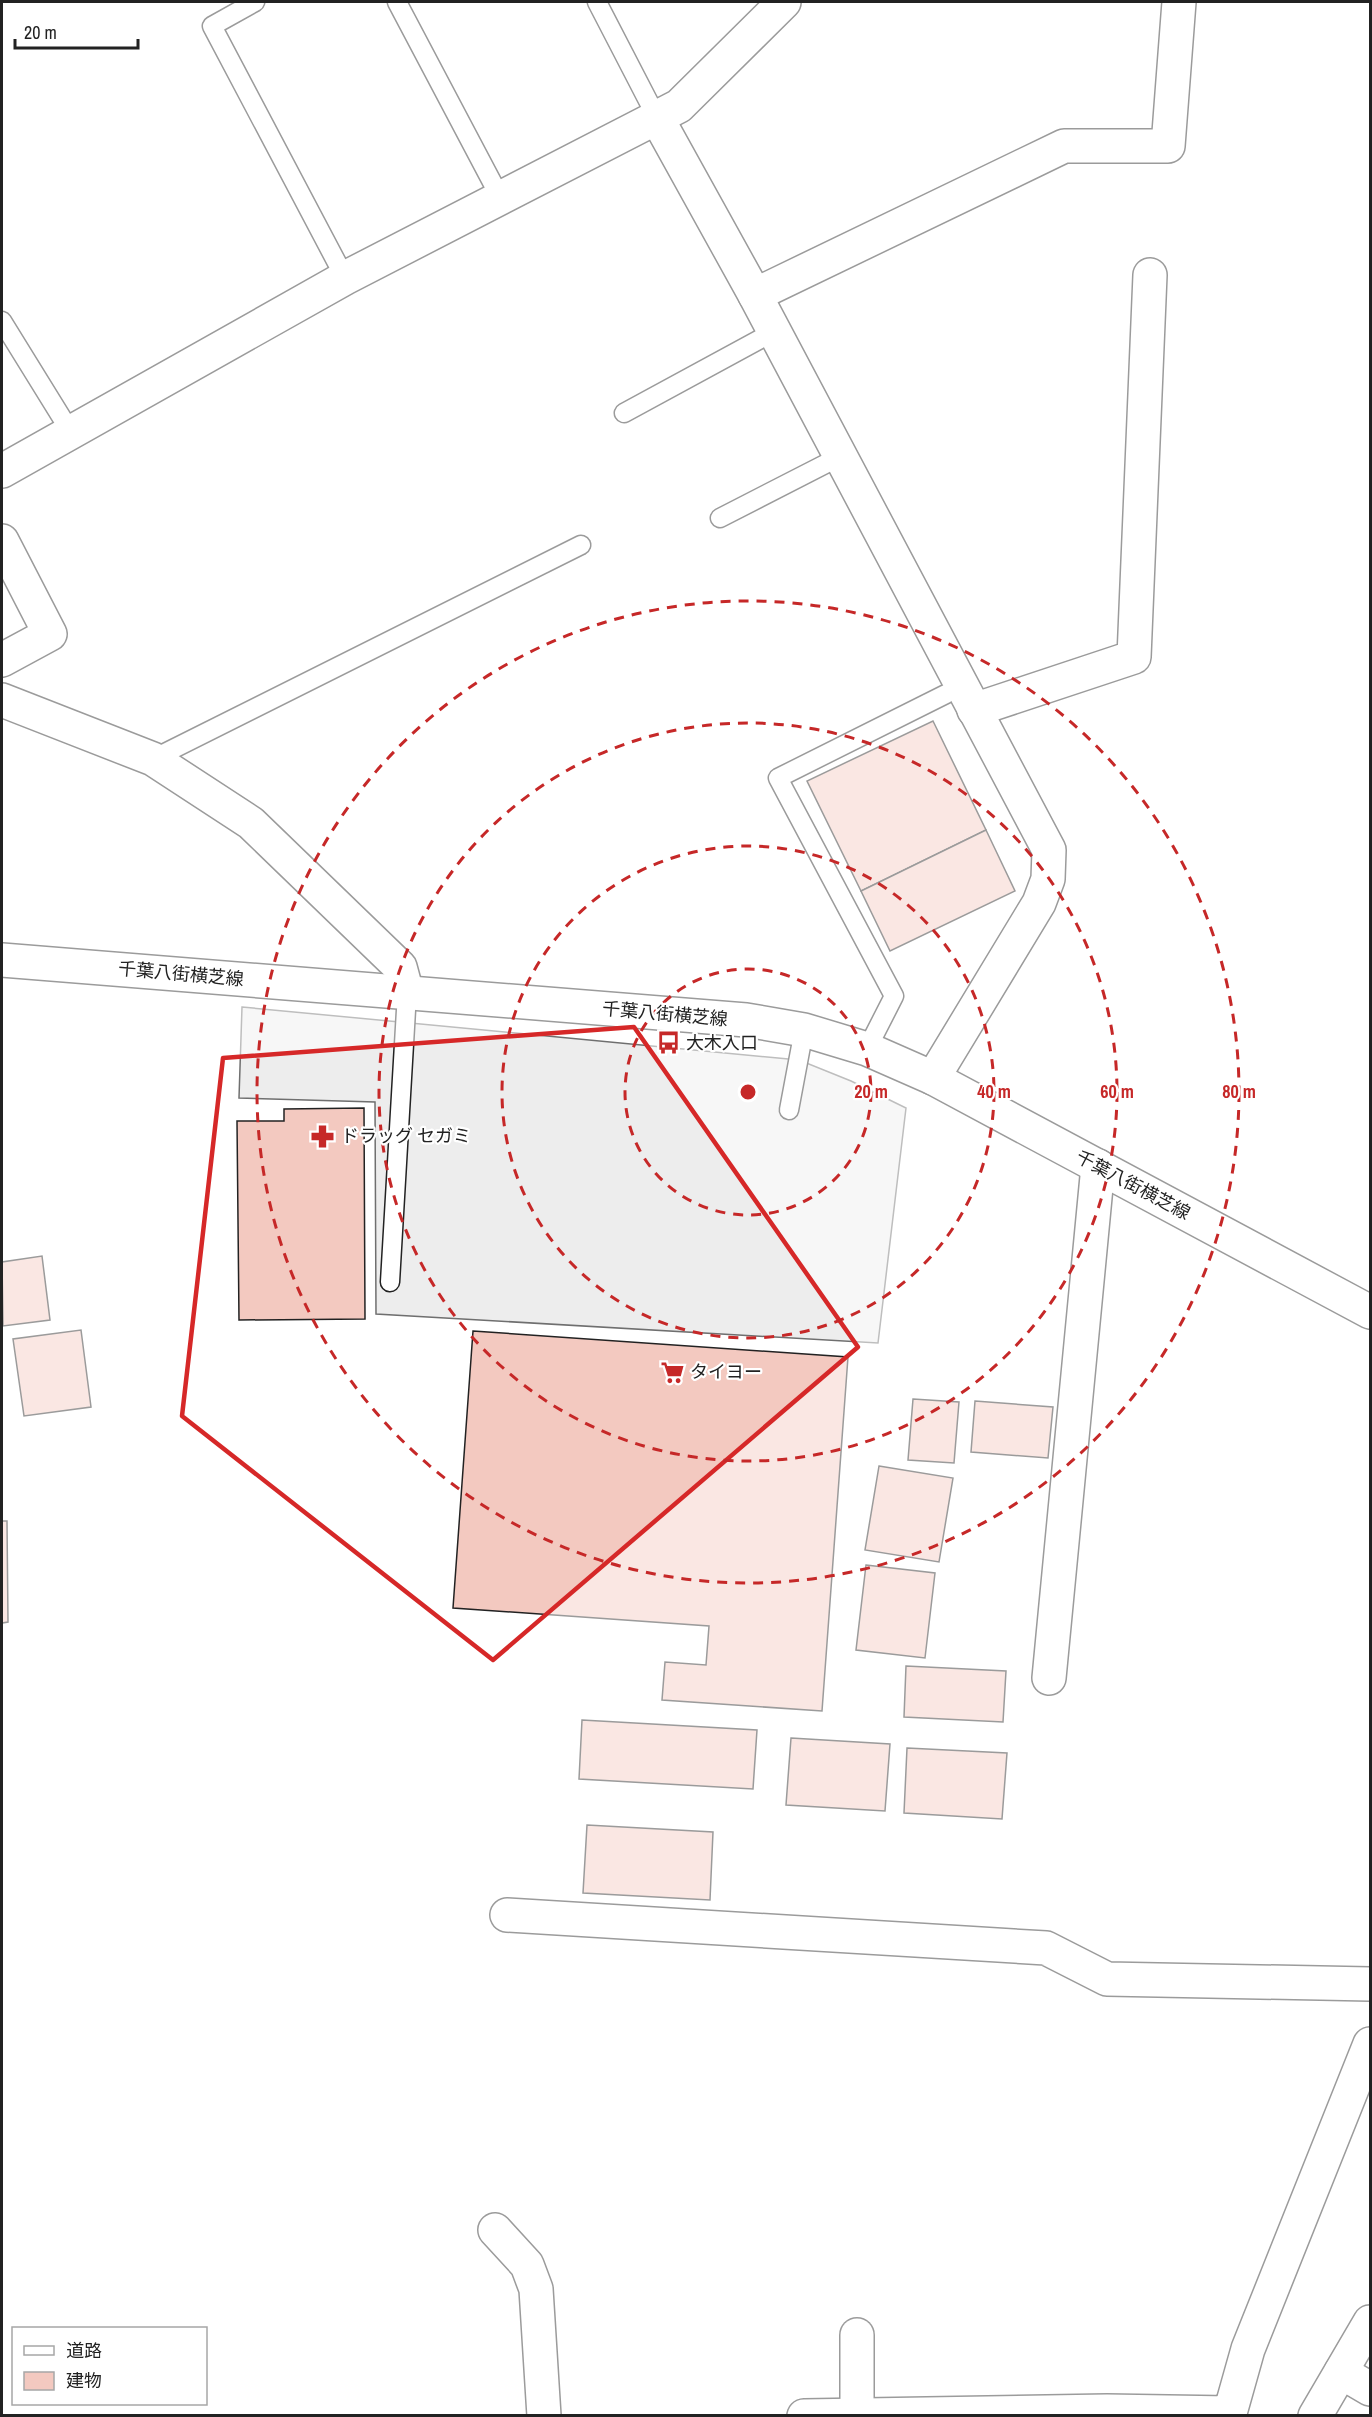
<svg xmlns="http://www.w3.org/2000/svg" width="1372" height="2417" font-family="'Archivo Narrow','Noto Sans JP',sans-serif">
<rect width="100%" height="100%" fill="#fff"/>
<!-- parking -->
<path fill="#ededed" stroke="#6f6f6f" stroke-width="1.5" d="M242,1007L799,1060L851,1081L906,1108L878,1343L376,1314L375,1102L239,1098Z"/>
<!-- building -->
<g fill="#f3c9c0" stroke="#222" stroke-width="1.5">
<path d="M933,721L986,830L861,891L807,781Z"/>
<path d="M986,830L1015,891L890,951L861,891Z"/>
<path d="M364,1108L365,1319L239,1320L237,1121H284V1109Z"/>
<path d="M42,1256L50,1320L3,1326L2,1262Z"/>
<path d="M81,1330L91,1407L24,1416L13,1339Z"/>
<path d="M473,1331L848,1357L822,1711L662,1700L665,1662L706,1665L709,1626L453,1608Z"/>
<path d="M913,1399L959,1402L954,1463L908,1460Z"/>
<path d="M975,1401L1053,1407L1048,1458L971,1452Z"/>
<path d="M879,1466L953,1478L939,1562L865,1550Z"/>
<path d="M2,1521H7L8,1622L2,1623Z"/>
<path d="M866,1565L935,1573L925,1658L856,1650Z"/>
<path d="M906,1666L1006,1671L1003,1722L904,1717Z"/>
<path d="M582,1720L757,1730L753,1789L579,1779Z"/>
<path d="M791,1738L890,1744L885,1811L786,1805Z"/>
<path d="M907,1748L1007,1753L1002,1819L904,1813Z"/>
<path d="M587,1825L713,1832L710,1900L583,1893Z"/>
</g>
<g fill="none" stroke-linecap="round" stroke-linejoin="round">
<defs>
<g id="lane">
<path d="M255,2L212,26L345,278"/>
<path d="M397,2L501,199"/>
<path d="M597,2L657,118"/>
<path d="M2,321L70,431"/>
<path d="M624,413L775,331"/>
<path d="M720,518L841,456"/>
<path d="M153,759L581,545"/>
<path d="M867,1049L894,996L778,778L946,694"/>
<path d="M789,1110L804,1030"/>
<path d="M390,1282L407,993"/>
</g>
<g id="street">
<path d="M657,118L755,295L1049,850L1048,879L1039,903L933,1078"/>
<path d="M755,295L1064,146H1168L1179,2"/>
<path d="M2,471L345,278L679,106L784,2"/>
<path d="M2,541L50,634L2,660"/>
<path d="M2,700L153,759L251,823L400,967L407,993"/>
<path d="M974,710L1134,657L1150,275"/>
<path d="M1049,1678L1098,1166"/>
<path d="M507,1915L1046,1948L1107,1979L1370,1984"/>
<path d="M495,2230L527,2265L536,2289L544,2416"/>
<path d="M857,2335V2413"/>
<path d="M1341,2372L1370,2389"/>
<path d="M804,2416L1107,2411L1230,2413L1248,2349L1370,2044"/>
</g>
<g id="primary">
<path d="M2,960L746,1020L804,1030L867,1049L933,1078L1370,1312"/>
<path d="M1315,2416L1370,2322"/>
</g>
</defs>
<!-- lane casing -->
<use href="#lane" stroke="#222" stroke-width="21"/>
<!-- street casing -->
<use href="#street" stroke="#222" stroke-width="36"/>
<!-- primary casing -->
<use href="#primary" stroke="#222" stroke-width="36"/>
<!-- lane -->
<use href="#lane" stroke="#fff" stroke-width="18"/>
<!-- street -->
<use href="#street" stroke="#fff" stroke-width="33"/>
<!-- primary -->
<use href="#primary" stroke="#fff" stroke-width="33"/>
</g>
<!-- marked area -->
<path d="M0 0H1372V2417H0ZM634,1027L858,1347L493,1660L182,1416L223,1058Z" fill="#fff" fill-opacity=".55" fill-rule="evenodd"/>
<path fill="none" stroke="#d62828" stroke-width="4.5" stroke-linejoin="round" d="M634,1027L858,1347L493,1660L182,1416L223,1058Z"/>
<!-- distance rings -->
<g fill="none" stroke="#c62828" stroke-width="3" stroke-dasharray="10 8">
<circle cx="748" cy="1092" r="123"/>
<circle cx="748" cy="1092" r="246"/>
<circle cx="748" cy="1092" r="369"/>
<circle cx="748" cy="1092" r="491"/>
</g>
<!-- icons -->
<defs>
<symbol id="bus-bare" viewBox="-9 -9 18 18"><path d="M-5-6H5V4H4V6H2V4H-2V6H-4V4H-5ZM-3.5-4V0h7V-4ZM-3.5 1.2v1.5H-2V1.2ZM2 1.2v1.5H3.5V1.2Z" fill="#c62828" stroke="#fff" stroke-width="2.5" paint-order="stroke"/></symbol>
<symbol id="pharmacy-bare" viewBox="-9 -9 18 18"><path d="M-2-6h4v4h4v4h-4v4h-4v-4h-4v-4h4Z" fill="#c62828" stroke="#fff" stroke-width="2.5" paint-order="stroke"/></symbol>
<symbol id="supermarket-bare" viewBox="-9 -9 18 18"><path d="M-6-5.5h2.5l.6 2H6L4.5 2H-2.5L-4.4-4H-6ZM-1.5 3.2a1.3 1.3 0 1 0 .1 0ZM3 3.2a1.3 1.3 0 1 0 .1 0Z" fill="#c62828" stroke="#fff" stroke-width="2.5" paint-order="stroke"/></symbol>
</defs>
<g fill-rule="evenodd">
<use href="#bus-bare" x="652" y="1026" width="33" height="33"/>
<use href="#pharmacy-bare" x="306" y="1120" width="33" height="33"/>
<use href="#supermarket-bare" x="656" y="1356" width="33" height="33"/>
</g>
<g text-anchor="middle" stroke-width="4.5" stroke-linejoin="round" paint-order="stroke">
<!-- street labels -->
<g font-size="18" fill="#222" stroke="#fff">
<text transform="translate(181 974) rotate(5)" y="6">千葉八街横芝線</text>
<text transform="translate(665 1014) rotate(5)" y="6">千葉八街横芝線</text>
<text transform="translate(1133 1185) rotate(28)" y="6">千葉八街横芝線</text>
</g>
<!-- poi labels -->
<g font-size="18" fill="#222" stroke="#fff" text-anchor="start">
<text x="686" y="1049">大木入口</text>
<text x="341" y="1142">ドラッグ セガミ</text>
<text x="690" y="1378">タイヨー</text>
</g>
</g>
<circle cx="748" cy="1092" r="9" fill="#c62828" stroke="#fff" stroke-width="3"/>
<g font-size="18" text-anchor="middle" font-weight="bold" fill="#c62828" stroke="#fff" stroke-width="4.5" stroke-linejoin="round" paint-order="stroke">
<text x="871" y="1098">20 m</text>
<text x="994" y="1098">40 m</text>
<text x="1117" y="1098">60 m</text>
<text x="1239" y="1098">80 m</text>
</g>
<!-- border -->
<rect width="1372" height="2417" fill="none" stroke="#222222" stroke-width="6"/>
<!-- legend -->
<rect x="12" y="2327" width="195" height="78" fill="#ffffff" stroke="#a7a7a7" stroke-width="1.5"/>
<rect x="24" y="2346" width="30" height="9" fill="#ffffff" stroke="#a7a7a7" stroke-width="1.5"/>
<text x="66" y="2357" font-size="18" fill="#222222">道路</text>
<rect x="24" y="2372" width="30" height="18" fill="#f3c9c0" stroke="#a7a7a7" stroke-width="1.5"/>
<text x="66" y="2387" font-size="18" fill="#222222">建物</text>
<!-- scale -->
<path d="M15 39v9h123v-9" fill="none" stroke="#222222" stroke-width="3"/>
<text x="24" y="39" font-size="18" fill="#222222" stroke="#ffffff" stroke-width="4.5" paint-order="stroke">20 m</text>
</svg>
